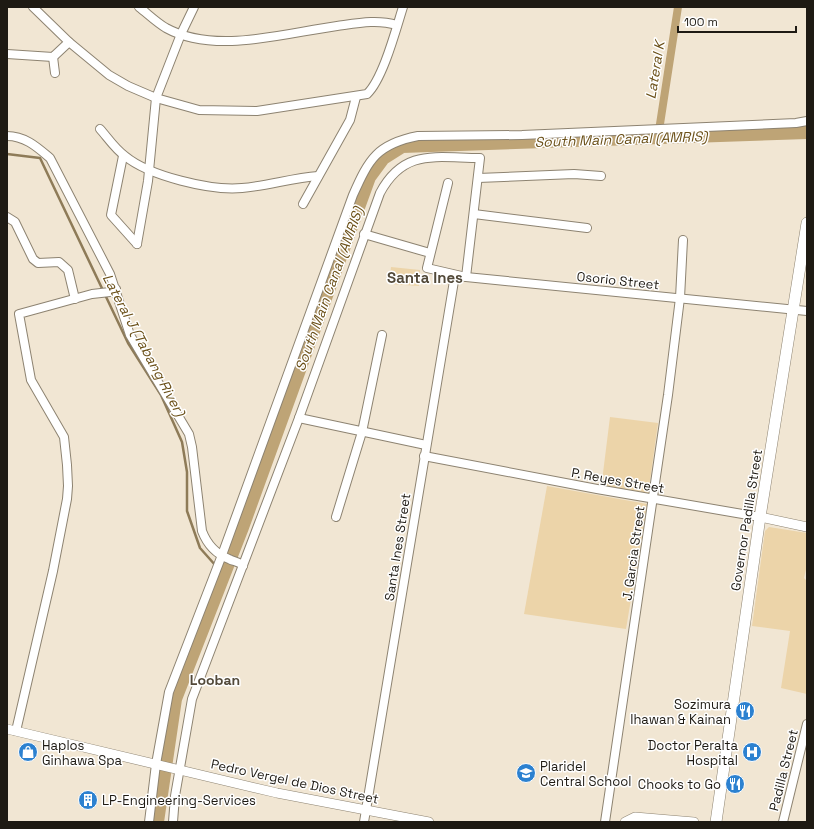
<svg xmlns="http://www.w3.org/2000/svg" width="814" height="829" font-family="'Space Grotesk',sans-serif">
<rect width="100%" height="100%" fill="#f1e6d3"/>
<!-- green -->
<g fill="#ecd4a9">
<path d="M391,267L420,270L419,286L389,284Z"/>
<path d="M610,417L658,423L648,495L601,489Z"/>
<path d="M547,486L647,504L626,629L524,614Z"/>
<path d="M769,527L807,533V565L804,578L807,581V694L781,688L790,631L752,626L765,531Z"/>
</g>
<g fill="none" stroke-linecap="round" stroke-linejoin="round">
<!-- stream -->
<path stroke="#8e7b58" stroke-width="2.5" d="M7,154L40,158L128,343L161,395L182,442L187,472V511L200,548L224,575"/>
<!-- canal -->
<path stroke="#bea476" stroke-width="8" d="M658,137L678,7"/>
<!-- river -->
<path stroke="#bea476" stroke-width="14" d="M157,822L175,699L241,530L369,177L383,158L402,146L807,132"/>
<defs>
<g id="minor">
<path d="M33,7L69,42L109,75L128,86L156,98L199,110L257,111L367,94C383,79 396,29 403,7"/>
<path d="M139,7C148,14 156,22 166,28C215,55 285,33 337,26C358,23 377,19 397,25"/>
<path d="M7,54L53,57L69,42"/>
<path d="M53,57L55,73"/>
<path d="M100,129C108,138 115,149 125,156C149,176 211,191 242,188C267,186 292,178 318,176"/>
<path d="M7,136C25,136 37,147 50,158L110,274L130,335L189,434L192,447L202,531C207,544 216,554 229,559C234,562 239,561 243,566"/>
<path d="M123,156L111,215L137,244"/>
<path d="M478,178L574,174L601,176"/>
<path d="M448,183L427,268L466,277L807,311"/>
<path d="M303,204L350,120L356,97"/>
<path d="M474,214L587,228"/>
<path d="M7,217L15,222L33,259L38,263L59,262L68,270L75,299"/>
<path d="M364,234L430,253"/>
<path d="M137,244L148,181L156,98L181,34L194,7"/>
<path d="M299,418L426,445"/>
<path d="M424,456L597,489L760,517"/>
<path d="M336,517L362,432L382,335"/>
<path d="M16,731L53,571L67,499L68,486L67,465L64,437L31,380L19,314L92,294L110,292L116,289"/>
<path d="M149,822L156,764L169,692L222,555L353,195C369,159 377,144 418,136L522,135L796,123L807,121"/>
<path d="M173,822L175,796L192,699L299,418L380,193C404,148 436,158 480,158L466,277"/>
<path d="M364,822L455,275"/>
<path d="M605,822L668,395L680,298L683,240"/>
<path d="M783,822L807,724"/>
</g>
<g id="tertiary">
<path d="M760,517L807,527"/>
<path d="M7,729L277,793L429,822"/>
<path d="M625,822L635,817L694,822"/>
</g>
<path id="secondary" d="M716,822L760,517L807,223"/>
</defs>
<!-- minor casing -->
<use href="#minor" stroke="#8d8371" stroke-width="10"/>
<!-- tertiary casing -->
<use href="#tertiary" stroke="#8d8371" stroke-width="10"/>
<!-- secondary casing -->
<use href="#secondary" stroke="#8d8371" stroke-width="12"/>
<!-- minor -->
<use href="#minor" stroke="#fff" stroke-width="8"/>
<!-- tertiary -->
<use href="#tertiary" stroke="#fff" stroke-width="9"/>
<!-- secondary -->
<use href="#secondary" stroke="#fff" stroke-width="11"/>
</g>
<!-- icons -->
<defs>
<symbol id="restaurant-disc" viewBox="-11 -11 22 22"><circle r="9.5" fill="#2c81d0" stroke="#fff"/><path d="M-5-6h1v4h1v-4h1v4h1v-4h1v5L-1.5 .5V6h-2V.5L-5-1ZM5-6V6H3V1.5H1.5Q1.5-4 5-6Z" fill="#fff"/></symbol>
<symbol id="shop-disc" viewBox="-11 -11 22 22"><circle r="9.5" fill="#2c81d0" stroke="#fff"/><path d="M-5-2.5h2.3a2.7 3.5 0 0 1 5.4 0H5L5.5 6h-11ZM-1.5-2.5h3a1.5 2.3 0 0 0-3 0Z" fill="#fff"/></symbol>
<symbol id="hospital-disc" viewBox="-11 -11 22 22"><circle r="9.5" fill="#2c81d0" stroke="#fff"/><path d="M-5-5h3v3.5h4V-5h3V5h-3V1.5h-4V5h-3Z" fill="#fff"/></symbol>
<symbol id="school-disc" viewBox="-11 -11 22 22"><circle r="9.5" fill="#2c81d0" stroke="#fff"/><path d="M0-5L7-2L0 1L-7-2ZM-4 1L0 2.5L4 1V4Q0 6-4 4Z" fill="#fff"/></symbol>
<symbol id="building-disc" viewBox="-11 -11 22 22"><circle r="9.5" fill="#2c81d0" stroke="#fff"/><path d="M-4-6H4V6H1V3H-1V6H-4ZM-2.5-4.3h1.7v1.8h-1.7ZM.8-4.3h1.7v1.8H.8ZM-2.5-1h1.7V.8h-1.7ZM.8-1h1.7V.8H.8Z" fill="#fff"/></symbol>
</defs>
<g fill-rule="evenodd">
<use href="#restaurant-disc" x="734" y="700" width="22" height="22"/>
<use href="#shop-disc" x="17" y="741" width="22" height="22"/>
<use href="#hospital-disc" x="741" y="741" width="22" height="22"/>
<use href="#school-disc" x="515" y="762" width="22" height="22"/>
<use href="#restaurant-disc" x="724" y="773" width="22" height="22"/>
<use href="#building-disc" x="77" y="789" width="22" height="22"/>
</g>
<g text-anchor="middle" stroke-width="3" stroke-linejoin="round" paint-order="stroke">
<!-- street labels -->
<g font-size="13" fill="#1e1a13" stroke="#fff">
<text transform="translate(618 280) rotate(6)" y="5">Osorio Street</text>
<text transform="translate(618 480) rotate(10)" y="5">P. Reyes Street</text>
<text transform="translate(746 520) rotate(-81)" y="5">Governor Padilla Street</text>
<text transform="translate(397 547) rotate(-81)" y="5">Santa Ines Street</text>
<text transform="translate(633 553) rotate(-82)" y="5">J. Garcia Street</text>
<text transform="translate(783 770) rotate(-76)" y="5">Padilla Street</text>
<text transform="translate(295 781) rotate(12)" y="5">Pedro Vergel de Dios Street</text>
</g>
<!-- poi labels -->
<g font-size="13" fill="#1e1a13" stroke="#fff" text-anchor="end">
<text x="731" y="709">Sozimura<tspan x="731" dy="15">Ihawan &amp; Kainan</tspan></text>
<text x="42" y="750" text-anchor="start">Haplos<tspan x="42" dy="15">Ginhawa Spa</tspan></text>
<text x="738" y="750">Doctor Peralta<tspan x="738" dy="15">Hospital</tspan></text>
<text x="540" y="771" text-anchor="start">Plaridel<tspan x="540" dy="15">Central School</tspan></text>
<text x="721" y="789">Chooks to Go</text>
<text x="102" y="805" text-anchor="start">LP-Engineering-Services</text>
</g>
<!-- water labels -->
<g font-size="14" font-style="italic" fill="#6b5018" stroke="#fff">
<text transform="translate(655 70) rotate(-81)" y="5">Lateral K</text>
<text transform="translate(621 139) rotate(-2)" y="5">South Main Canal (AMRIS)</text>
<text transform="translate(329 289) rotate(-70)" y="5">South Main Canal (AMRIS)</text>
<text transform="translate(144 345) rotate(62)" y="5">Lateral J (Tabang River)</text>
</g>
<!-- neighbourhood labels -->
<g font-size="14" font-weight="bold" fill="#524939" stroke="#fff">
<text x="215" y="685">Looban</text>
</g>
<!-- quarter labels -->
<g font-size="15" font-weight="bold" fill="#524939" stroke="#fff">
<text x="425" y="283">Santa Ines</text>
</g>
</g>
<!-- border -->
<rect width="814" height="829" fill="none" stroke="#1e1a13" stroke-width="16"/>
<!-- scale -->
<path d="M678 26v6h118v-6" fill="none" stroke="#1e1a13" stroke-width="2"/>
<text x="684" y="26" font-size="12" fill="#1e1a13" stroke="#ffffff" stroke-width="3" paint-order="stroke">100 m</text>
</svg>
